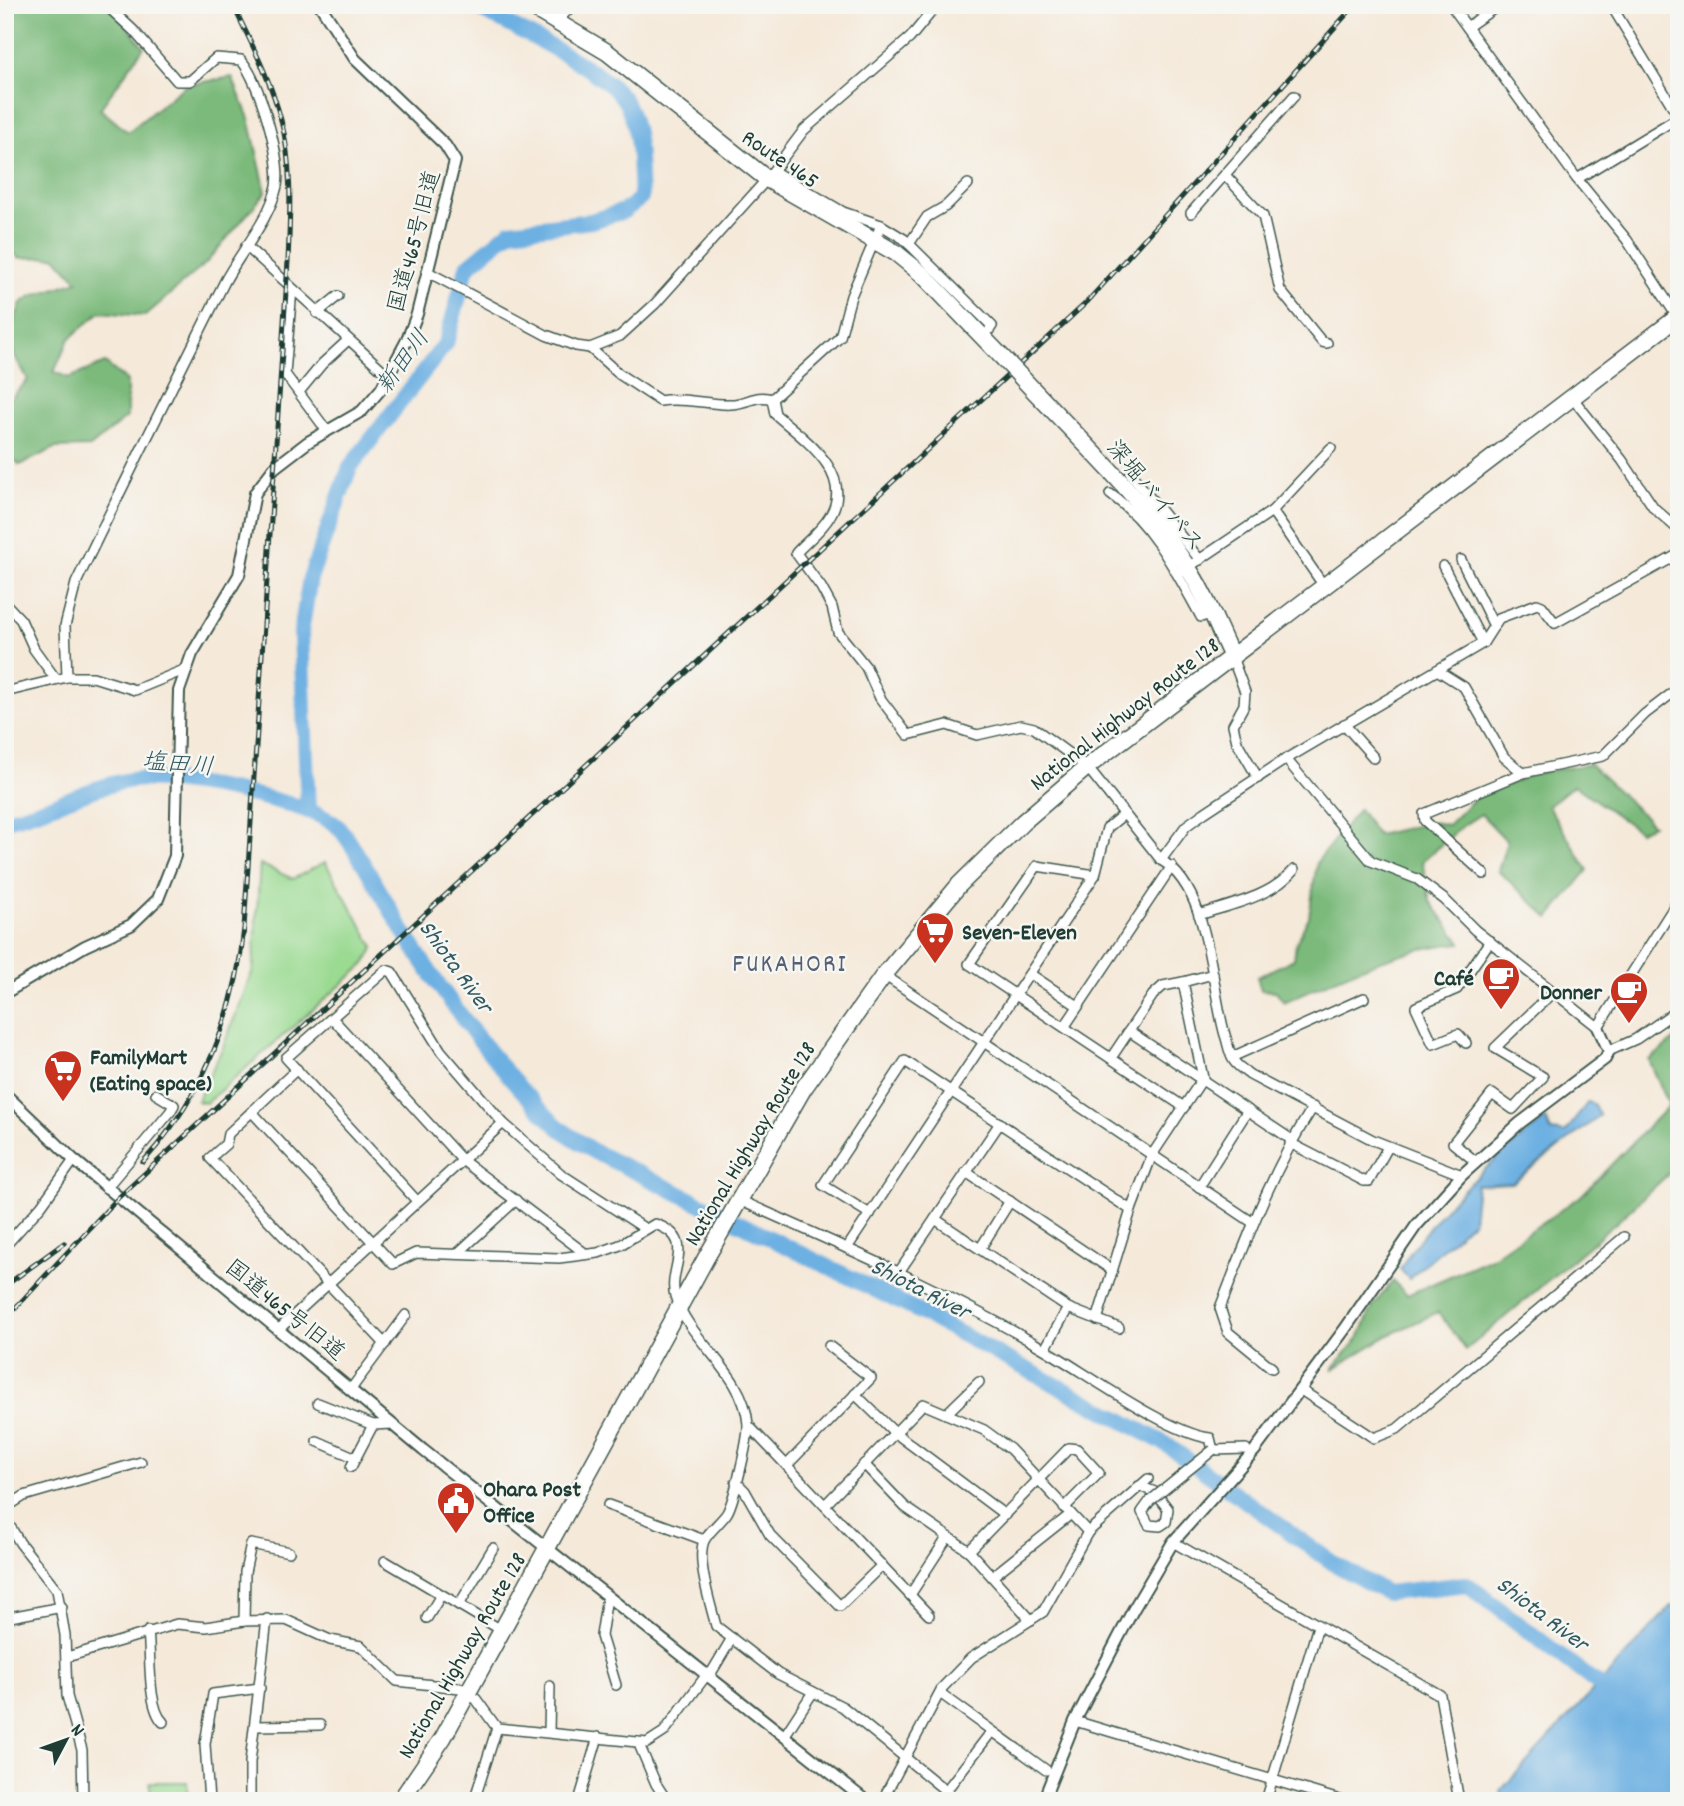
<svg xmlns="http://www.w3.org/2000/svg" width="1684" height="1806" font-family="Dekko,'Klee One',sans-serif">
<rect width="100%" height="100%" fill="#f6f6f2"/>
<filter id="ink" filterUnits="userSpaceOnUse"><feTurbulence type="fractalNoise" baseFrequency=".0143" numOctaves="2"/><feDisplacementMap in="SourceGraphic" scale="14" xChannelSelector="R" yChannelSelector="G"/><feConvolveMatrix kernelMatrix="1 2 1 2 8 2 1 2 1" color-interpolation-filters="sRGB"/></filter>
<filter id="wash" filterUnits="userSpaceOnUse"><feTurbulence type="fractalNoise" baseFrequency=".00686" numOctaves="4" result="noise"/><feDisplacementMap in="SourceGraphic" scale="28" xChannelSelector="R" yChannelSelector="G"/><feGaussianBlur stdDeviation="1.57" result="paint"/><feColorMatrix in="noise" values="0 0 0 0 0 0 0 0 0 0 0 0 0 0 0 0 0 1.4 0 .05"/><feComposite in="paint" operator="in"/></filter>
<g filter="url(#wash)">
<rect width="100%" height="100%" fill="#f5e9d9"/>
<!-- green -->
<g fill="#9ada91" stroke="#5c8c62" stroke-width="2">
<path d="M325,862L374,947L365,964L206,1103L197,1101L223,1047L253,970L260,864L293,879Z"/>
<path d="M150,1782H187L188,1801H151Z"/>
</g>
<!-- forest -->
<g fill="#7bba7b" stroke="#4d7c58" stroke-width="2">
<path d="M5,5H110L144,47L100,109L128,132L186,85L232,77L249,118L266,192L206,263L145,316L100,312L69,339L54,372L69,378L105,363L127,381V417L90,447L55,448L20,465L5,452V404L28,380L14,355L11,330L21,303L32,296L78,281L56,257L19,258L5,243Z"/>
<path d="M1590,764L1653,825L1639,831L1574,785L1548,806L1588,870L1549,918L1498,871L1507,841L1481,814L1464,825L1422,861L1430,901L1461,943C1397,948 1342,976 1284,1002L1276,991L1261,990L1257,977L1294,959L1296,943L1309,917L1317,862L1359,809L1377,835L1433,822L1448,825L1475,798L1536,773Z"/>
<path d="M1679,1036V1164L1618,1221L1466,1350L1438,1312L1387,1336L1332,1370L1360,1336L1373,1306L1393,1281L1407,1295L1491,1258L1581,1196L1669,1105L1649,1060Z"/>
</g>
<!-- water -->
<g fill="#6db0e2" stroke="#46768b" stroke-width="2">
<path d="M1588,1102L1594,1104L1600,1116L1512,1183L1477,1185L1473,1221L1409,1279L1400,1269C1431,1215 1496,1155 1546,1119L1551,1131L1565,1133Z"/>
<path d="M1671,1606L1679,1608V1801H1503L1501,1790Z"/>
</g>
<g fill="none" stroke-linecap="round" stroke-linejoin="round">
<!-- river -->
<g stroke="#6db0e2" stroke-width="16">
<path d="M308,811L301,632L310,578L350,467L446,343L467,267L510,231L591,221L624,211L641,198C639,167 641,131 626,103C610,71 507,25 472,5"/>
<path d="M5,820C49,811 88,787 131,780C169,775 315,801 340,829C362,856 387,906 407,937C443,995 504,1077 554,1123C566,1134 580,1142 593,1151L916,1310L1164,1443L1333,1563L1387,1593L1467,1584L1600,1686"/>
</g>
</g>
</g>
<g filter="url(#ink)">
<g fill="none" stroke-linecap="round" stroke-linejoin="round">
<defs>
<g id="minor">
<path d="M1451,5L1577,179L1627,240L1678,318"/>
<path d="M1611,5L1679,117"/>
<path d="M557,21L573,5"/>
<path d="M1467,27L1499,5"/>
<path d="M773,171L843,212L881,225L904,239L992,326L990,329"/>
<path d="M1225,175L1263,216L1280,290L1322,342L1327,343"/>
<path d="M1577,179L1679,117"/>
<path d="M1191,213L1294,96"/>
<path d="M909,244L927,217L946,206L968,184"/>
<path d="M246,246L388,375"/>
<path d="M428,272L546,335L576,346L590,348L620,336L655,304L767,179L804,130L910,38L937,5"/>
<path d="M292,289L285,374L327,431"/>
<path d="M317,313L338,296"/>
<path d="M590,348L619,374L660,401C685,396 721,408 739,403C752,400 759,395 772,399"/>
<path d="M299,392L322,364L347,341"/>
<path d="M1571,396L1622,460L1654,508L1679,530"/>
<path d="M772,399L775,414C801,437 856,473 830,516C822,530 807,541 796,553L821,587L832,607L838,632L866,667L880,698L908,735L947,725L977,735L1021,725L1034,728L1087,767L1161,860C1211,890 1210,984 1225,1035C1228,1043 1229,1054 1234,1061C1237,1066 1245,1071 1250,1075L1373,1140L1462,1175"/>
<path d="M772,399L840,337L851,296L881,225"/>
<path d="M1131,474L1200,560"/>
<path d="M1110,494C1152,523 1177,573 1201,617L1211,614"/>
<path d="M1272,511L1324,586"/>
<path d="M1461,560L1494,626"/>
<path d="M1443,566L1483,643"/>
<path d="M1178,574L1272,511L1331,448"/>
<path d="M5,603L21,620L34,649L55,678"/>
<path d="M1232,657L1245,692L1244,705L1233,725L1237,742L1258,778"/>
<path d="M1437,670L1464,687L1504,757L1523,773"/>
<path d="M67,677L65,626L76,583C124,483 174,383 224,283C240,252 269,221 277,186C282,159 259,80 241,60L216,58L190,81H177L134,31L106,5"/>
<path d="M5,692L67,677H93L135,690L184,670"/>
<path d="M1344,724L1374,758"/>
<path d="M1286,759L1371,861L1417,879L1445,900L1475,930L1598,1027L1679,899"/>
<path d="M1161,860L1186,826L1204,813L1286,759L1483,643L1499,618L1537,604L1542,606L1555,623L1679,554"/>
<path d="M1484,874L1425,821L1424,814L1523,773L1603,756L1645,714L1679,688"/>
<path d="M1095,875L1037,866L969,964L1184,1107"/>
<path d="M1199,915C1232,904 1271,897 1294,870"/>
<path d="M1030,974L1078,1006"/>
<path d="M884,975L1252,1222"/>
<path d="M332,1018L462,1160L586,1254"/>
<path d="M1065,1026L1172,866"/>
<path d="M1129,1031L1292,1140"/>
<path d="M1466,1043L1458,1034L1433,1044L1416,1007L1457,989L1490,941"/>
<path d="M1609,1051L1636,1039L1679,1009"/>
<path d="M1232,1057L1364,998"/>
<path d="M1111,1058L1153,995L1163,986L1183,982"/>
<path d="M297,1069L228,1134L226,1144L210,1158L385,1344"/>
<path d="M252,1112L393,1264L416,1253L559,1258L598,1253L620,1245L655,1224C699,1239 667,1268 675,1296C690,1343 744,1372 748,1424C749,1438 734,1501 727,1513C721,1522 707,1533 704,1541C696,1560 711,1606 716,1626L778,1674L843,1707L946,1791"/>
<path d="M1290,1143L1364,1181H1369L1388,1147"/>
<path d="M1476,1162L1453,1143L1492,1094L1513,1109L1543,1077L1495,1048L1553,992"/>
<path d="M966,1172L1112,1270"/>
<path d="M1199,1187L1248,1110"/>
<path d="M106,1188L170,1112L174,1105L156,1094"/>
<path d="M739,1200C843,1246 948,1292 1046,1350C1084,1372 1170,1434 1210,1438L1213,1450L1246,1449"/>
<path d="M417,1201L286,1058L386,970L392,972L441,1051L503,1123L561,1174L644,1228"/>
<path d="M870,1214L823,1185L905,1061L1131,1210"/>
<path d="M935,1219L1068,1308L1119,1328"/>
<path d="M5,1246L41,1206L74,1160"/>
<path d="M847,1248L1095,875L1107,828L1124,814"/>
<path d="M980,1249L1010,1201"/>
<path d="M457,1254L516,1200"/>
<path d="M899,1272L1000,1123"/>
<path d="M1097,1320L1131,1210L1152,1155L1203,1078L1183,982L1213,974"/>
<path d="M278,1330L503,1123"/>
<path d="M1045,1349L1068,1308"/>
<path d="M1272,1368L1228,1332L1220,1308C1247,1239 1272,1170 1313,1107"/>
<path d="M351,1389L406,1315"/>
<path d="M1301,1390L1374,1438L1397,1429L1624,1237"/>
<path d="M855,1394L894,1432L1005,1515"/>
<path d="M318,1403L373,1425"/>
<path d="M946,1414L979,1382"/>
<path d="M748,1425L929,1615"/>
<path d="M317,1441L356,1458"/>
<path d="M864,1464L905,1507L969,1551L1069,1448L1077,1449L1099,1473L1064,1508"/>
<path d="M787,1465L871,1378L829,1346"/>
<path d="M351,1467L373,1425L392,1424"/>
<path d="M736,1482L745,1491L770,1535L840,1606L882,1565"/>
<path d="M1139,1486L1155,1492L1168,1509L1166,1522L1160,1526L1149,1525L1142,1512L1150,1501"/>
<path d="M608,1505L704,1540"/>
<path d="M825,1505L923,1404L984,1430L1010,1449L1088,1532"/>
<path d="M5,1508L24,1496L141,1462"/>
<path d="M5,1518L20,1543L57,1590L65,1635L67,1696L82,1750L83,1801"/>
<path d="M1173,1542L1440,1695L1459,1801"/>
<path d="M969,1551L1031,1620"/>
<path d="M385,1561L503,1631"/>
<path d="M993,1576L1071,1514"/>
<path d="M910,1595L947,1538"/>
<path d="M607,1597L601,1636L616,1685"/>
<path d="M459,1605L493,1548"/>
<path d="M5,1618L62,1607"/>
<path d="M427,1618L441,1595"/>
<path d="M244,1621L245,1572L251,1544L289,1552"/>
<path d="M148,1631C151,1654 147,1707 163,1722"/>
<path d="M67,1657L177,1624L206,1627L244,1621L286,1620L330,1640L361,1646L397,1681L460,1688L476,1699L497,1728L647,1743L664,1732L708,1673"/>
<path d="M710,1675L732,1638"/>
<path d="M940,1693L1046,1770"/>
<path d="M1075,1721L1343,1801"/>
<path d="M255,1726L320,1725"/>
<path d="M549,1732L550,1686"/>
<path d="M785,1735L813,1692"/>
<path d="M638,1742L656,1784L667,1801"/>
<path d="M209,1801L205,1744L213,1694L260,1688"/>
<path d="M250,1801V1762L267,1619"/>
<path d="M474,1801L497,1728"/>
<path d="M579,1801L598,1737"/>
<path d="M882,1801L942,1688L971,1658L1043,1612L1088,1532L1148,1479"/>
<path d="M938,1801L992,1731"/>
<path d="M1266,1801L1318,1626"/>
</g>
<g id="tertiary">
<path d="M5,993L85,946L131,925L158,899L175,856L179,691L192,654L239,575L255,493L274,468L308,442L362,411L381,389L407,340L417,314L455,161L445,145L355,59L320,5"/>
<path d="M5,1094L74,1160L423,1450L866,1801"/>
<path d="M1043,1801L1075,1721L1133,1610L1173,1542L1255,1450L1345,1329L1416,1226L1462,1175L1520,1123L1605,1059L1609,1051L1598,1027"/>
</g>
<g id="trunk">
<path d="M528,5L607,52L767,179L896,253L923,275L1001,356"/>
<path d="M1022,378C1078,438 1141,496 1186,565C1205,593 1217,626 1232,657"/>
<path d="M400,1801L443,1738L706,1258L803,1089L884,975L959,885L1023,822L1087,767L1679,316"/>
</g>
</defs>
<!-- minor casing -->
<use href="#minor" stroke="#3f574d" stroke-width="12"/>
<!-- tertiary casing -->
<use href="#tertiary" stroke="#3f574d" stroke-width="14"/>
<!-- trunk casing -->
<use href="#trunk" stroke="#3f574d" stroke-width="19"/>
<!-- minor -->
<use href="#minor" stroke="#fff" stroke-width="9"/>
<!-- tertiary -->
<use href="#tertiary" stroke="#fff" stroke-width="10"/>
<!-- trunk -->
<use href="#trunk" stroke="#fff" stroke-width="16"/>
<defs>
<g id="rail">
<path d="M143,1162C203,1096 235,1017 244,928L288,261C290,215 293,166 281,120C271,80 251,43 233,5"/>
<path d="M5,1286L64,1243"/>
<path d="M5,1319L118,1198L1087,302L1355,5"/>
</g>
</defs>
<!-- rail casing -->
<use href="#rail" stroke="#1f3d34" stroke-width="5"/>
<!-- rail -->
<use href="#rail" stroke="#f6f6f2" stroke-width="2.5" stroke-dasharray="8" stroke-linecap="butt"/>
<defs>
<path id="minor-bridge" d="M1150,1501L1213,1450"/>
<path id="trunk-bridge" d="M1001,356L1022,378"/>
</defs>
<!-- minor-bridge casing -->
<use href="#minor-bridge" stroke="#3f574d" stroke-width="12" stroke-linecap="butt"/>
<!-- trunk-bridge casing -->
<use href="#trunk-bridge" stroke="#3f574d" stroke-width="19" stroke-linecap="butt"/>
<!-- minor-bridge -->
<use href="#minor-bridge" stroke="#fff" stroke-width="9"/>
<!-- trunk-bridge -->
<use href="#trunk-bridge" stroke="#fff" stroke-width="16"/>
</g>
</g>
<!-- icons -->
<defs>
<symbol id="supermarket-pin" viewBox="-11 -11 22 30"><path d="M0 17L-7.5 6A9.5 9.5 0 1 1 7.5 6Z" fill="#c8321e" stroke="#f6f6f2"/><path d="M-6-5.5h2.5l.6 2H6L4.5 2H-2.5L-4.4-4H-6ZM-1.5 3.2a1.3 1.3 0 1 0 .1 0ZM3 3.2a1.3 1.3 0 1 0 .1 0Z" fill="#fff"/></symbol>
<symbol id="cafe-pin" viewBox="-11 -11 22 30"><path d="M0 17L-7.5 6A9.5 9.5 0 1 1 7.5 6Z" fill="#c8321e" stroke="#f6f6f2"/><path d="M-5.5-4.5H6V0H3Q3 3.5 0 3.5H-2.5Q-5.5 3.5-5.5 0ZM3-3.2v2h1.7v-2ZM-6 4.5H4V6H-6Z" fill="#fff"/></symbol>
<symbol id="civic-pin" viewBox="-11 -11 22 30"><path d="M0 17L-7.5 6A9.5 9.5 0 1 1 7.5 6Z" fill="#c8321e" stroke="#f6f6f2"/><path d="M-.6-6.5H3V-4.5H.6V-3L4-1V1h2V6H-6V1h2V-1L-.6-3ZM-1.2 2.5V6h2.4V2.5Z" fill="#fff"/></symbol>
</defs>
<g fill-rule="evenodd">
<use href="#supermarket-pin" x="913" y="909" width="44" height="60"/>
<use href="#cafe-pin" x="1479" y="955" width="44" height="60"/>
<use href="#cafe-pin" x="1607" y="969" width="44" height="60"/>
<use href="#supermarket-pin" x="41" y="1047" width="44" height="60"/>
<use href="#civic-pin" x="434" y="1479" width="44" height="60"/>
</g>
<g text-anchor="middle" stroke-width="5" stroke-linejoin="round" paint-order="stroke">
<!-- street labels -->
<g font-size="23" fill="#1f3d34" stroke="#f6f6f2">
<text transform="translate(781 158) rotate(34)" y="8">Route 465</text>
<text transform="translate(413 241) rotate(-75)" y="8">国道465号旧道</text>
<text transform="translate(1156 495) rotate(50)" y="8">深堀バイパス</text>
<text transform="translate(1124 713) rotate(-38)" y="8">National Highway Route 128</text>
<text transform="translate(749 1143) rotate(-59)" y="8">National Highway Route 128</text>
<text transform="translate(286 1309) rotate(39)" y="8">国道465号旧道</text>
<text transform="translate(461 1655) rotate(-60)" y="8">National Highway Route 128</text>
</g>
<!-- poi labels -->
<g font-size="23" font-weight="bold" fill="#1f3d34" stroke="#f6f6f2" text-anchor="start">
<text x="962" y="939">Seven-Eleven</text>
<text x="1474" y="985" text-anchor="end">Café</text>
<text x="1602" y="999" text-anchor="end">Donner</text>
<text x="90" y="1064">FamilyMart<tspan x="90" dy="26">(Eating space)</tspan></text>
<text x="483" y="1496">Ohara Post<tspan x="483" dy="26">Office</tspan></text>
</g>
<!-- water labels -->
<g font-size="24" font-style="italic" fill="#325a60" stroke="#f6f6f2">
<text transform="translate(402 361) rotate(-54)" y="8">新田川</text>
<text transform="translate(178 763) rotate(5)" y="8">塩田川</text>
<text transform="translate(457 966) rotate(54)" y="8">Shiota River</text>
<text transform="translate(921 1288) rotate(27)" y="8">Shiota River</text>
<text transform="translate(1543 1613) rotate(37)" y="8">Shiota River</text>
</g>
<!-- quarter labels -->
<g font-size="26" letter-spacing="2" fill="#566075" stroke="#f6f6f2">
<text x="790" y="971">FUKAHORI</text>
</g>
</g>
<!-- margin -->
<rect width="1684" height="1806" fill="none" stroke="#f6f6f2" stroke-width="28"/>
<!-- north arrow -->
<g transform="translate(66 1740) rotate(49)" stroke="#f6f6f2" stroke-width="5" paint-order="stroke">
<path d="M0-5L12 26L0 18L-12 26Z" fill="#1f3d34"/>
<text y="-10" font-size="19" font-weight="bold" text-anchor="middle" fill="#1f3d34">N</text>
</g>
</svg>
